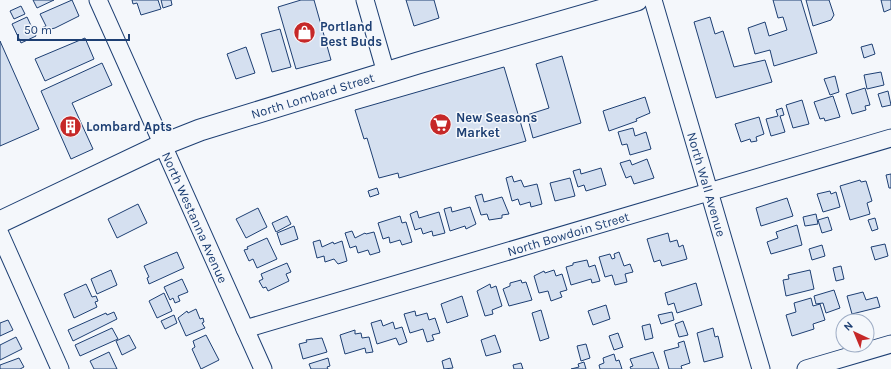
<svg xmlns="http://www.w3.org/2000/svg" width="891" height="369" font-family="Karla,sans-serif">
<rect width="100%" height="100%" fill="#f4f7fb"/>
<!-- building -->
<g fill="#d5e0f0" stroke="#1d3f73">
<path d="M33,0H54L37,8Z"/>
<path d="M72,0L79,16L55,28L43,31L41,28L46,26L40,14Z"/>
<path d="M132,0H158L161,9L141,15L137,3L133,4Z"/>
<path d="M161,0H171L172,5L163,8Z"/>
<path d="M301,0H314L331,60L296,69L278,7Z"/>
<path d="M406,0H434L439,18L414,26Z"/>
<path d="M773,0H801L817,53L774,66L770,50L755,54L748,28L765,22L769,36L787,30L783,17L778,18Z"/>
<path d="M806,0H829L834,15L831,20L813,26Z"/>
<path d="M881,0H891V9L884,12Z"/>
<path d="M21,6L25,14L14,19L10,11Z"/>
<path d="M27,17L36,36L21,43L12,24Z"/>
<path d="M710,17L715,34L723,31L734,67L765,60L772,82L716,98L694,22Z"/>
<path d="M280,29L291,67L272,72L261,34Z"/>
<path d="M85,38L94,59L45,81L35,59Z"/>
<path d="M0,41L39,129L0,146Z"/>
<path d="M872,44L875,54L864,58L861,47Z"/>
<path d="M246,47L255,73L236,79L227,54Z"/>
<path d="M562,56L581,123L533,138L527,115L549,108L536,64Z"/>
<path d="M102,63L112,85L72,103L93,149L71,159L41,91Z"/>
<path d="M504,67L526,141L399,178L398,173L379,178L367,138L364,139L355,110Z"/>
<path d="M881,72L884,85L867,89L864,75Z"/>
<path d="M835,76L839,92L830,95L824,79Z"/>
<path d="M865,88L870,105L865,106L866,110L852,114L846,94Z"/>
<path d="M888,91L891,105L882,107L878,94Z"/>
<path d="M833,96L840,117L825,121L824,118L820,119L814,102Z"/>
<path d="M645,97L650,113L636,119L637,121L609,131L603,111Z"/>
<path d="M802,100L809,124L793,128L786,105Z"/>
<path d="M782,108L784,115L780,116L785,132L771,136L766,119L778,116L776,110Z"/>
<path d="M759,117L764,134L756,137L757,141L751,142L750,139L741,142L735,124Z"/>
<path d="M633,128L635,136L646,132L651,149L630,155L627,144L622,145L618,132Z"/>
<path d="M647,159L654,178L634,184L631,176L626,178L620,163L630,160L632,165Z"/>
<path d="M601,168L606,185L586,191L584,185L578,187L573,171L580,169L581,174Z"/>
<path d="M891,174V188H889L886,175Z"/>
<path d="M512,176L514,182L521,180L524,187L537,184L542,204L531,207L530,202L520,205L518,199L512,201L506,178Z"/>
<path d="M570,178L575,196L555,201L550,183Z"/>
<path d="M860,180L861,182L866,181L872,201L867,203L870,214L850,220L840,186Z"/>
<path d="M377,188L379,194L370,197L368,191Z"/>
<path d="M830,191L831,194L836,192L840,207L823,212L817,194Z"/>
<path d="M482,194L484,202L502,197L509,214L502,215V218L489,220L487,214L481,215L475,196Z"/>
<path d="M787,198L793,216L761,226L756,208Z"/>
<path d="M138,204L147,223L117,238L108,219Z"/>
<path d="M451,207L452,212L470,207L476,224L466,229L465,226L450,231L444,209Z"/>
<path d="M258,208L267,227L246,238L236,219Z"/>
<path d="M417,211L419,218L439,212L445,233L433,236L432,231L423,234L421,228L415,230L410,214Z"/>
<path d="M816,214L818,224L805,226L803,217Z"/>
<path d="M287,216L291,224L276,232L272,223Z"/>
<path d="M400,216L402,223L406,222L412,242L402,245L400,240L390,243L389,237L383,239L378,223Z"/>
<path d="M828,217L832,230L822,233L818,220Z"/>
<path d="M875,218L878,229L872,231L868,220Z"/>
<path d="M797,225L802,245L771,254L767,242L778,238L776,232Z"/>
<path d="M294,226L298,239L281,245L277,233Z"/>
<path d="M352,231L355,238L365,233L366,234L374,232L380,252L370,255L368,250L358,253L356,246L350,248L345,233Z"/>
<path d="M668,233L670,242L677,240L679,247L683,245L687,259L662,266L660,260L654,262L647,239Z"/>
<path d="M267,238L277,259L257,268L253,259L249,261L244,250L248,249L247,247Z"/>
<path d="M320,240L322,247L333,242L334,244L342,241L347,261L338,264L334,259L325,262L324,256L317,258L313,242Z"/>
<path d="M885,244L888,256L875,260L871,247Z"/>
<path d="M822,245L825,256L812,260L809,249Z"/>
<path d="M177,252L184,268L149,284L147,278L149,277L144,266Z"/>
<path d="M619,252L624,266L630,264L633,272L625,274L627,282L615,285L612,275L605,277L599,257L610,254L612,259L615,258L614,254Z"/>
<path d="M587,260L589,267L595,265L600,281L592,283L591,279L571,285L566,267L573,265V263Z"/>
<path d="M287,263L291,272L286,274L289,281L268,291L266,287L263,288L259,281L263,279L261,274Z"/>
<path d="M841,266L844,279L836,281L833,268Z"/>
<path d="M111,270L117,285L97,294L91,279Z"/>
<path d="M554,270L556,276L562,274L567,290L560,292L562,297L551,301L548,291L539,293L534,276L544,271L545,273Z"/>
<path d="M810,270L814,289L786,296L783,280L789,279L788,275Z"/>
<path d="M182,279L188,292L178,296L180,301L175,303L173,298L170,300L164,287Z"/>
<path d="M521,280L522,283L526,282L532,300L509,306L503,289L510,286V283Z"/>
<path d="M696,283L702,305L677,313L674,303L668,305L665,293Z"/>
<path d="M86,284L92,297L96,296L98,301L95,302L97,307L74,318L64,294Z"/>
<path d="M490,284L491,288L496,286L502,306L492,310L493,314L485,316L477,291Z"/>
<path d="M834,290L840,308L826,313L823,303L816,304L814,296Z"/>
<path d="M863,292L866,300L877,297L880,307L852,314L847,296Z"/>
<path d="M164,293L172,311L157,318L149,301Z"/>
<path d="M462,296L468,316L447,323L441,304Z"/>
<path d="M811,298L813,306L820,304L825,320L813,324L814,329L792,336L786,315L796,312L794,303Z"/>
<path d="M606,305L610,319L593,325L588,311Z"/>
<path d="M196,309L200,319L203,318L204,322L202,323L205,328L186,336L178,318L187,311L188,313Z"/>
<path d="M541,310L549,338L540,341L532,313Z"/>
<path d="M415,311L416,316L427,313L429,320L435,318L440,333L432,335L434,340L427,342L423,329L410,333L404,314Z"/>
<path d="M114,312L117,319L73,341L68,330L106,313L107,315Z"/>
<path d="M672,312L674,320L661,324L658,315Z"/>
<path d="M174,315L177,323L165,329L161,321Z"/>
<path d="M8,320L13,330L0,336V323Z"/>
<path d="M381,320L383,326L393,322L395,329L402,327L407,342L399,345L396,338L377,344L371,323Z"/>
<path d="M683,321L688,335L679,337L675,324Z"/>
<path d="M650,324L653,338L645,340L642,326Z"/>
<path d="M112,328L118,339L80,356L75,345Z"/>
<path d="M713,328L715,337L718,336L723,357L704,362L697,333Z"/>
<path d="M355,330V334L361,333L362,338L369,337L373,352L366,353L365,348L345,354L340,335Z"/>
<path d="M618,333L623,347L614,350L609,336Z"/>
<path d="M129,335L136,348L122,355L116,341Z"/>
<path d="M206,335L219,360L201,369L192,349L195,347L193,341Z"/>
<path d="M495,335L501,352L486,356L481,340Z"/>
<path d="M16,337L22,349L0,360V345Z"/>
<path d="M322,338L327,352L303,359L299,344L307,342L306,340Z"/>
<path d="M684,341L690,363L681,366L682,369H669L664,351L679,347L678,343Z"/>
<path d="M586,344L590,358L581,361L577,346Z"/>
<path d="M109,352L117,369H94L90,361Z"/>
<path d="M653,352L659,369H631L630,367L633,366L630,359Z"/>
<path d="M614,354L616,361L619,360L622,369H600L599,365L604,363L603,358Z"/>
<path d="M19,358L24,367L20,369H0V365Z"/>
<path d="M328,358L330,366L327,367L328,369H311L309,364Z"/>
<path d="M450,358L453,368L444,369L442,361Z"/>
<path d="M584,362L586,369H571L579,367L578,364Z"/>
<path d="M521,363L523,369H514L513,365Z"/>
</g>
<g fill="none" stroke-linecap="round" stroke-linejoin="round">
<defs>
<g id="minor">
<path id="s1" d="M98,0L263,369"/>
<path d="M365,0L386,73"/>
<path id="s2" d="M653,0L761,369"/>
<path d="M0,234L60,369"/>
<path id="s3" d="M245,329L891,138"/>
<path d="M806,369L891,344"/>
</g>
<g id="major">
<path id="s4" d="M0,222L162,145L200,130L418,63L637,0"/>
</g>
</defs>
<!-- minor casing -->
<use href="#minor" stroke="#1d3f73" stroke-width="19"/>
<!-- major casing -->
<use href="#major" stroke="#1d3f73" stroke-width="23"/>
<!-- minor -->
<use href="#minor" stroke="#f4f7fb" stroke-width="17"/>
<!-- major -->
<use href="#major" stroke="#f4f7fb" stroke-width="21"/>
</g>
<!-- icons -->
<defs>
<symbol id="shop-disc" viewBox="-11 -11 22 22"><circle r="9.5" fill="#c62828" stroke="#f4f7fb"/><path d="M-5-2.5h2.3a2.7 3.5 0 0 1 5.4 0H5L5.5 6h-11ZM-1.5-2.5h3a1.5 2.3 0 0 0-3 0Z" fill="#fff"/></symbol>
<symbol id="supermarket-disc" viewBox="-11 -11 22 22"><circle r="9.5" fill="#c62828" stroke="#f4f7fb"/><path d="M-6-5.5h2.5l.6 2H6L4.5 2H-2.5L-4.4-4H-6ZM-1.5 3.2a1.3 1.3 0 1 0 .1 0ZM3 3.2a1.3 1.3 0 1 0 .1 0Z" fill="#fff"/></symbol>
<symbol id="building-disc" viewBox="-11 -11 22 22"><circle r="9.5" fill="#c62828" stroke="#f4f7fb"/><path d="M-4-6H4V6H1V3H-1V6H-4ZM-2.5-4.3h1.7v1.8h-1.7ZM.8-4.3h1.7v1.8H.8ZM-2.5-1h1.7V.8h-1.7ZM.8-1h1.7V.8H.8Z" fill="#fff"/></symbol>
</defs>
<g fill-rule="evenodd">
<use href="#shop-disc" x="292" y="20" width="25" height="25"/>
<use href="#supermarket-disc" x="428" y="112" width="25" height="25"/>
<use href="#building-disc" x="58" y="114" width="25" height="25"/>
</g>
<g text-anchor="middle" stroke-width="3" stroke-linejoin="round" paint-order="stroke">
<!-- poi labels -->
<g font-size="13" font-weight="bold" fill="#1d3f73" stroke="#f4f7fb" text-anchor="start">
<text x="320" y="31">Portland<tspan x="320" dy="15">Best Buds</tspan></text>
<text x="456" y="122">New Seasons<tspan x="456" dy="15">Market</tspan></text>
<text x="86" y="131">Lombard Apts</text>
</g>
<!-- street labels -->
<g font-size="13" fill="#1d3f73" stroke="#f4f7fb">
<text dy="5" stroke="none"><textPath href="#s4" startOffset="338">North Lombard Street</textPath></text>
<text dy="5" stroke="none"><textPath href="#s2" startOffset="192">North Wall Avenue</textPath></text>
<text dy="5" stroke="none"><textPath href="#s1" startOffset="238">North Westanna Avenue</textPath></text>
<text dy="5" stroke="none"><textPath href="#s3" startOffset="337">North Bowdoin Street</textPath></text>
</g>
</g>
<!-- north arrow -->
<g transform="translate(855 333) rotate(316)"><circle r="19" fill="#f4f7fb" stroke="#9eadc5"/>
<path d="M0-3L7 15L0 10L-7 15Z" fill="#c62828"/>
<text y="-6" font-size="11" font-weight="bold" text-anchor="middle" fill="#1d3f73">N</text>
</g>
<!-- scale -->
<path d="M18 34v6h111v-6" fill="none" stroke="#1d3f73" stroke-width="2"/>
<text x="24" y="34" font-size="12" fill="#1d3f73" stroke="#f4f7fb" stroke-width="3" paint-order="stroke">50 m</text>
</svg>
